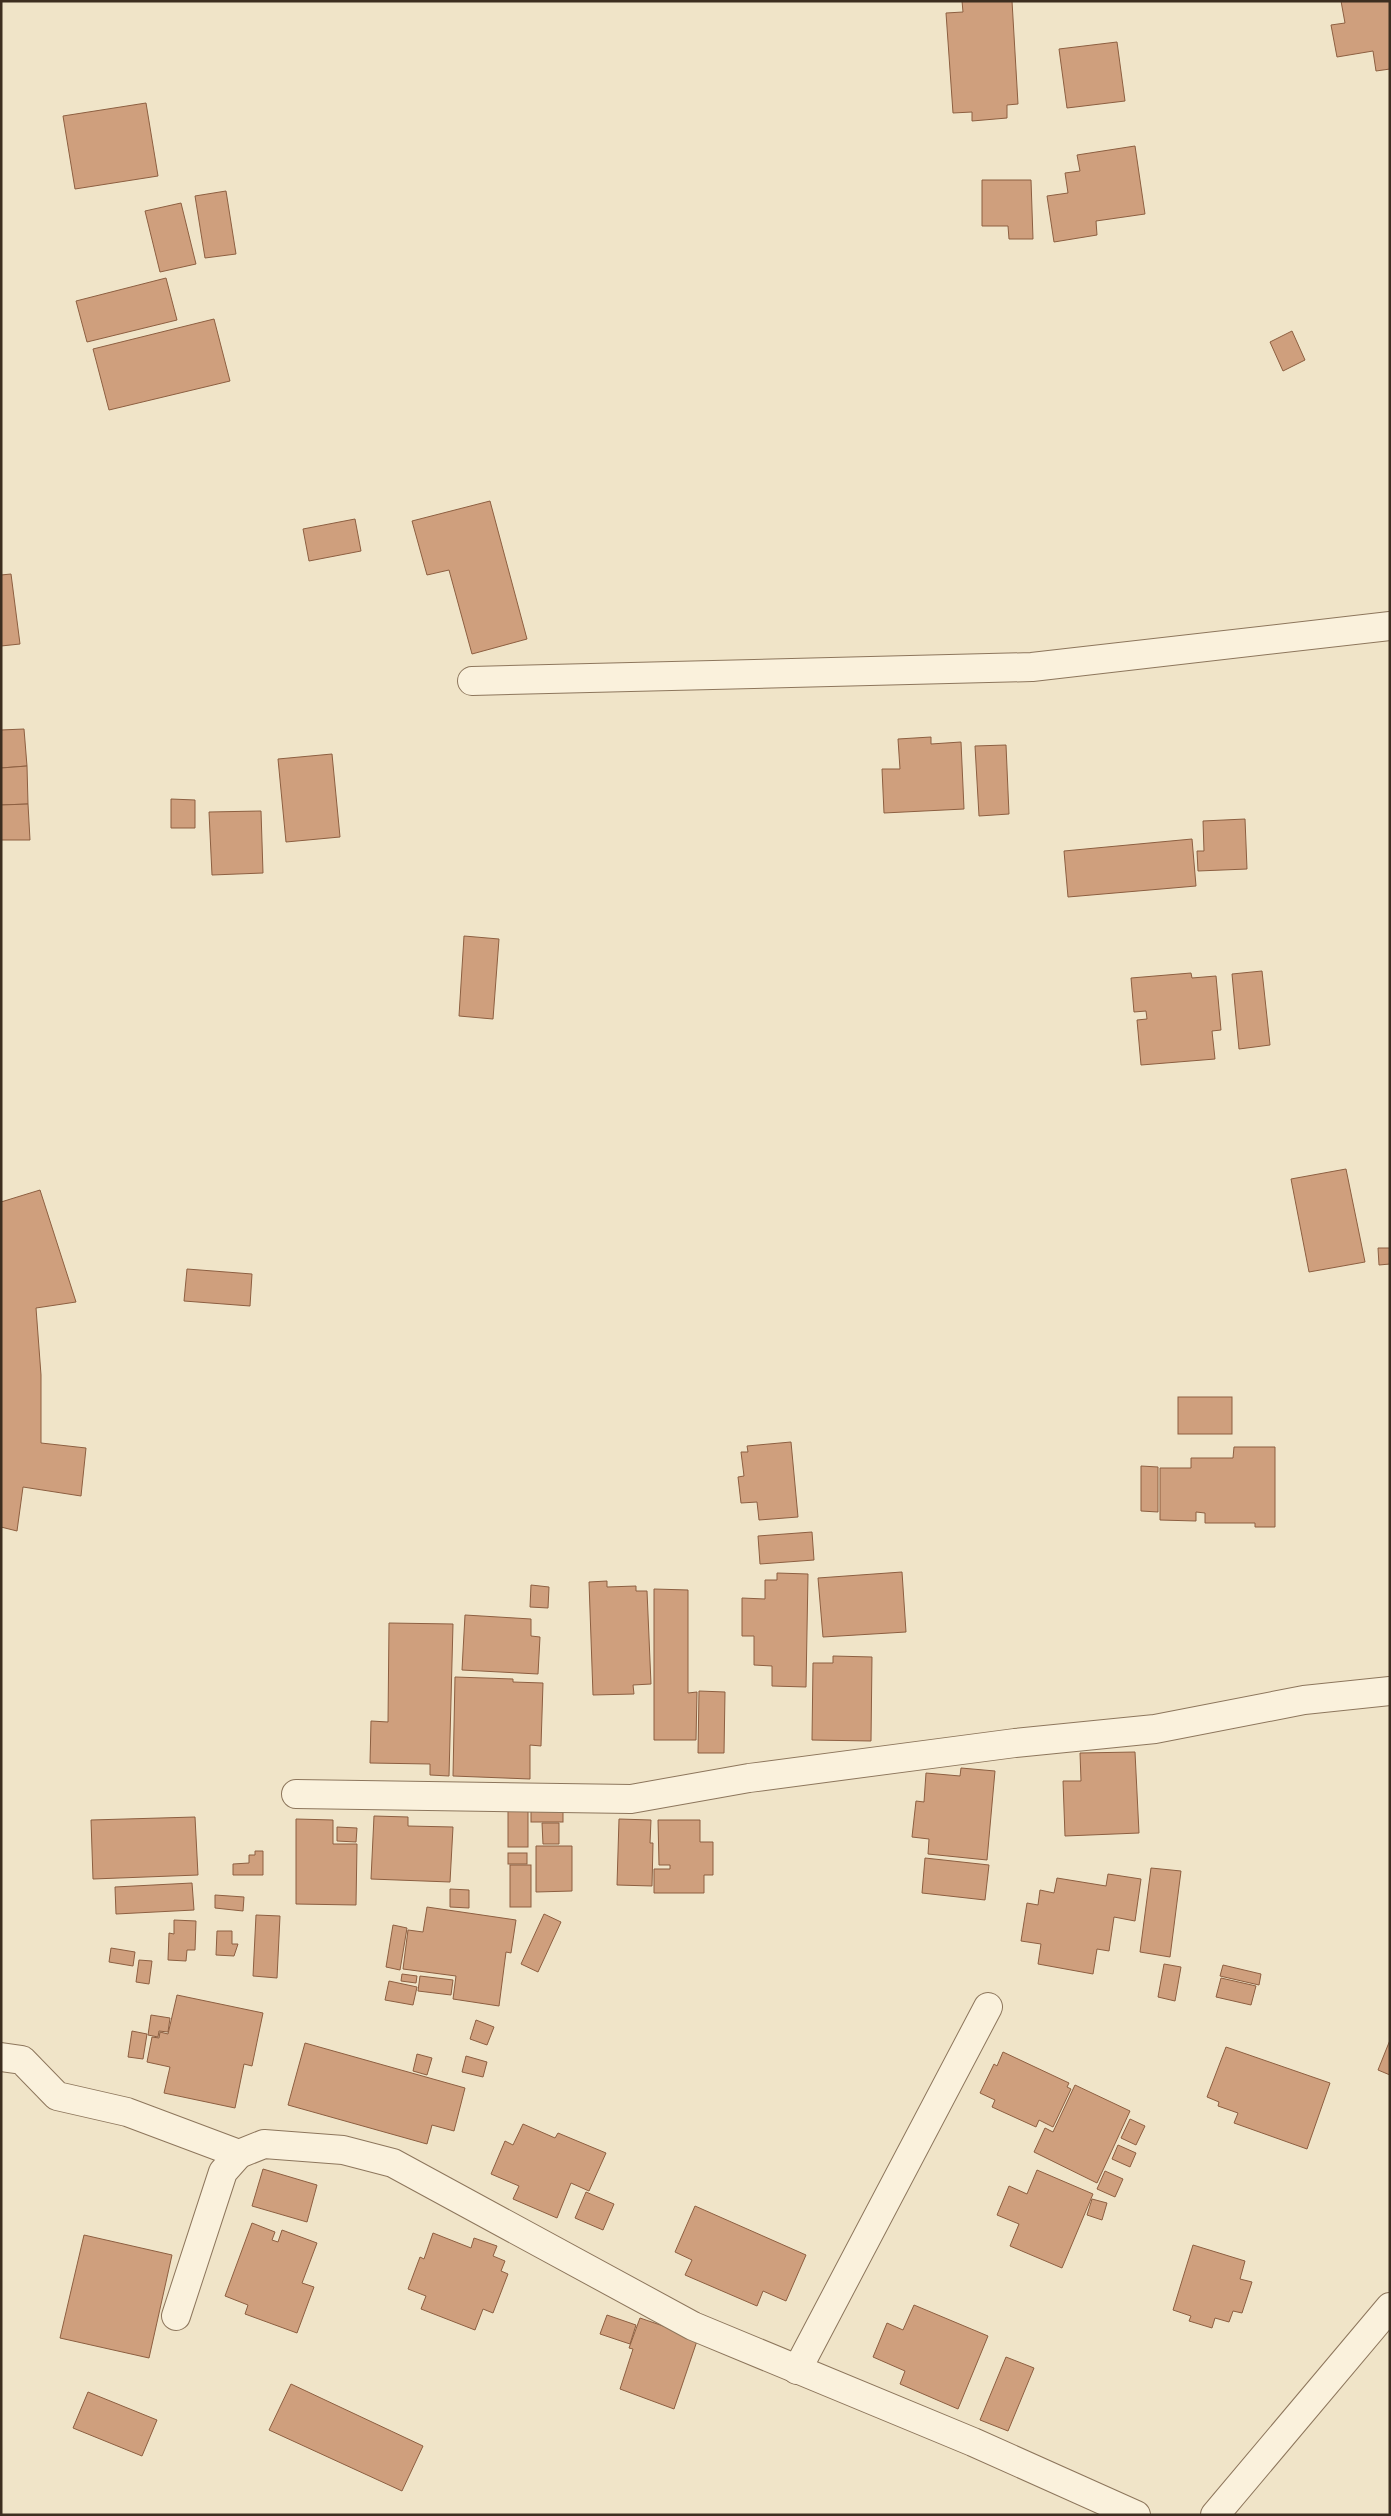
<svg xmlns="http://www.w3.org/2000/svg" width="1391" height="2516" font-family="'Noto Serif',serif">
<rect width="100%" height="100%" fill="#f0e4c8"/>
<!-- building -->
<g fill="#cf9f7d" stroke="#8d5f41">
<path d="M962,1H1012L1018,104L1007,105V118L972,121V112L953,113L946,13L963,12Z"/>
<path d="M1341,1H1390V69L1376,71L1373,51L1337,57L1331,25L1345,23Z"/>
<path d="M1117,42L1125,101L1067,108L1059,49Z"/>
<path d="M146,103L158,176L75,189L63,116Z"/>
<path d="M1135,146L1145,214L1096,221L1097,235L1054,242L1047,196L1068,193L1065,173L1080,171L1077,155Z"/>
<path d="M982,180H1031L1033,239H1009L1008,226H982Z"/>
<path d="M226,191L236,254L205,258L195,196Z"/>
<path d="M181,203L196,264L160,272L145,211Z"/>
<path d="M166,278L177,320L87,342L76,301Z"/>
<path d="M214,319L230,381L109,410L93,349Z"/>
<path d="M1292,331L1305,360L1283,371L1270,342Z"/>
<path d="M490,501L527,639L472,654L449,570L427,575L412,521Z"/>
<path d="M355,519L361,551L309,561L303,529Z"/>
<path d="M11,574L20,644L1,646V575Z"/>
<path d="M24,729L27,766L1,768V730Z"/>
<path d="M931,737V744L961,742L964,809L884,813L882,769H900L898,739Z"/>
<path d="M1006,745L1009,814L979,816L975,746Z"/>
<path d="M332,754L340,837L286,842L278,759Z"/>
<path d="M27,766L28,804L1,805V768Z"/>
<path d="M171,799L195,800V828H171Z"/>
<path d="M28,804L30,840H1V805Z"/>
<path d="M261,811L263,873L212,875L209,812Z"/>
<path d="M1245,819L1247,869L1198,871L1197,851H1204L1203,821Z"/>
<path d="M1192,839L1196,886L1068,897L1064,851Z"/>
<path d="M464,936L499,939L493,1019L459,1016Z"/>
<path d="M1262,971L1270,1045L1239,1049L1232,974Z"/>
<path d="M1191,973L1192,978L1216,976L1221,1030L1212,1031L1215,1059L1141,1065L1137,1020L1147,1019L1146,1011L1134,1012L1131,978Z"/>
<path d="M1346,1169L1365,1262L1309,1272L1291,1179Z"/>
<path d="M40,1190L76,1302L36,1308L41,1375V1443L86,1448L81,1496L23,1487L17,1531L1,1527V1202Z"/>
<path d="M1378,1248H1390V1264L1379,1265Z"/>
<path d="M187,1269L252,1274L250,1306L184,1301Z"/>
<rect x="1178" y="1397" width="54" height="37"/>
<path d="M791,1442L798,1517L759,1520L757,1502L741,1503L738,1477L744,1476L741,1452H748L747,1446Z"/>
<path d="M1234,1447H1275V1527H1255V1523H1205V1513L1196,1512V1521L1160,1520V1468H1191V1458H1233Z"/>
<path d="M1141,1466L1158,1467V1512L1141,1511Z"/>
<path d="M812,1532L814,1560L760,1564L758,1536Z"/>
<path d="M902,1572L906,1632L823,1637L818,1578Z"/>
<path d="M777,1573L808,1574L806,1687L772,1686V1666L754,1665V1636H742V1598L765,1599V1580H777Z"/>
<path d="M607,1581V1587L636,1586V1591H647L651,1684L633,1685L634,1694L593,1695L589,1582Z"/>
<path d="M531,1585L549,1587L548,1608L530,1607Z"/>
<path d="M654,1589L688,1590V1693L697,1692L696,1740H654Z"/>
<path d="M465,1615L531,1619V1636L540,1637L538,1674L462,1670Z"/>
<path d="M389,1623L453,1624L449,1776L430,1775V1764L370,1763L371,1721L388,1722Z"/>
<path d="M833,1656L872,1657L871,1741L812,1740L813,1663H833Z"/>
<path d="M455,1677L513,1679V1682L543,1683L541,1746L530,1745V1779L453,1776Z"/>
<path d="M699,1691L725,1692L724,1753H698Z"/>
<path d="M1135,1752L1139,1833L1065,1836L1063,1781H1081L1080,1753Z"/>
<path d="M961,1768L995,1771L987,1860L928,1854L929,1839L912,1837L916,1801L924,1802L926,1773L960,1776Z"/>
<rect x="508" y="1808" width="20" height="39"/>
<rect x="531" y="1811" width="32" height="11"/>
<path d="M374,1816L408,1817V1826L453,1827L450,1882L371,1879Z"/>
<path d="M195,1817L198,1875L93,1879L91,1820Z"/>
<path d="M296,1819L333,1820V1844H357L356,1905L296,1904Z"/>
<path d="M619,1819L651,1820L650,1843H653L652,1886L617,1885Z"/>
<path d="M658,1820H700V1842H713V1875H704V1893H654V1869H670V1865H659Z"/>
<path d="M542,1823H559V1844H543Z"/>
<path d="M337,1827L357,1828L356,1842L337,1841Z"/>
<path d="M536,1846H572V1891L536,1892Z"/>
<path d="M255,1851H263V1875H233V1864L249,1863V1855H255Z"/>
<rect x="508" y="1853" width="19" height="11"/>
<path d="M925,1858L989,1865L985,1900L922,1893Z"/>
<rect x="510" y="1865" width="21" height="42"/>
<path d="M1151,1868L1181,1871L1170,1957L1140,1952Z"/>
<path d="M1108,1874L1141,1879L1135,1921L1114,1917L1109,1951L1097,1949L1093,1974L1038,1964L1041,1944L1021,1941L1027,1903L1038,1905L1040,1890L1054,1893L1057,1878L1106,1886Z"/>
<path d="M192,1883L194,1910L116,1914L115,1887Z"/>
<path d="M450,1889L469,1890V1908L450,1907Z"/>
<path d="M215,1895L244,1897L243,1911L215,1908Z"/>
<path d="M427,1907L516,1920L511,1953L506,1952L499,2006L453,1999L456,1976L403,1969L408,1930L423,1932Z"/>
<path d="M544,1914L561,1922L538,1972L521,1964Z"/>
<path d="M256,1915L280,1916L277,1978L253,1976Z"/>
<path d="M174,1920L196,1921L195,1950H187L186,1961L168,1960L169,1933L174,1934Z"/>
<path d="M393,1925L407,1928L400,1970L386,1967Z"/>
<path d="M217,1931H232V1944H238L234,1956L216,1955Z"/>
<path d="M111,1948L135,1952L133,1966L109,1962Z"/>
<path d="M139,1960L152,1961L149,1984L136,1982Z"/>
<path d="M1164,1964L1181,1967L1175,2001L1158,1997Z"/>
<path d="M1223,1965L1261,1974L1259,1985L1220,1976Z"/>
<path d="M402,1974L417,1976L416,1983L401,1981Z"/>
<path d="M420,1976L453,1980L451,1995L418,1991Z"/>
<path d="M1221,1978L1256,1986L1251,2005L1216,1997Z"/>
<path d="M389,1981L417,1987L413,2005L385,2000Z"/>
<path d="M177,1995L263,2013L252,2066L244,2064L235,2108L164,2093L170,2067L147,2062L152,2037L159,2038L160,2032L168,2034Z"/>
<path d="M151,2015L170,2018L168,2032L159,2031L158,2037L148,2035Z"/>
<path d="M476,2020L494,2027L487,2045L470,2039Z"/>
<path d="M132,2031L147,2034L143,2059L128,2057Z"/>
<path d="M1390,2040V2075L1378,2070Z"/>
<path d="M305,2043L465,2088L454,2131L432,2125L427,2144L288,2105Z"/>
<path d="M1226,2047L1330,2083L1307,2149L1234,2123L1238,2113L1218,2106L1219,2102L1207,2097Z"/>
<path d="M1003,2052L1069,2083L1067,2087L1071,2089L1053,2127L1039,2120L1036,2127L992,2107L995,2100L980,2093L994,2064L997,2066Z"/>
<path d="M417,2054L432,2058L427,2075L413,2071Z"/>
<path d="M466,2056L487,2062L483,2077L462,2072Z"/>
<path d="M1075,2085L1130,2111L1097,2183L1034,2152L1045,2128L1053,2132Z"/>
<path d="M1130,2119L1145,2126L1136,2145L1121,2138Z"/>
<path d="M523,2124L555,2138L558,2133L606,2153L589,2191L571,2183L557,2218L513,2199L519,2186L491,2174L505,2141L513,2145Z"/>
<path d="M1118,2145L1136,2153L1130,2167L1112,2159Z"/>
<path d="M263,2169L317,2185L307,2222L252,2206Z"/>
<path d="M1037,2170L1093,2194L1062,2268L1010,2246L1019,2224L997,2215L1009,2186L1027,2194Z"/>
<path d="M1105,2171L1123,2179L1115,2197L1097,2189Z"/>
<path d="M586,2192L614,2204L603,2230L575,2218Z"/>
<path d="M1092,2199L1107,2203L1102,2220L1087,2215Z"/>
<path d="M695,2206L806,2255L786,2301L763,2291L757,2306L685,2275L692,2260L675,2252Z"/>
<path d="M252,2223L275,2232L272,2240L278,2242L282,2230L317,2243L302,2283L314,2287L297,2333L245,2314L248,2305L225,2296Z"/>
<path d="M433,2233L471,2248L474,2238L497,2246L493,2256L505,2261L501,2271L508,2274L493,2313L483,2309L475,2330L421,2309L426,2296L408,2289L420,2257L424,2259Z"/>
<path d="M84,2235L172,2255L149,2358L60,2338Z"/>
<path d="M1193,2245L1245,2261L1240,2279L1252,2282L1242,2313L1233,2311L1229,2322L1215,2318L1212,2328L1189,2321L1191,2316L1173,2310Z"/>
<path d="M914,2305L988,2336L958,2409L900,2384L905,2371L873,2357L887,2323L903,2330Z"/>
<path d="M607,2315L636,2325L630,2344L600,2334Z"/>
<path d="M640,2318L698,2338L674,2409L620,2389L633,2349L629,2348Z"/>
<path d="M1006,2357L1034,2368L1008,2431L980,2420Z"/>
<path d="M291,2384L423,2446L402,2491L269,2430Z"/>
<path d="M88,2392L157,2420L142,2456L73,2428Z"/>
</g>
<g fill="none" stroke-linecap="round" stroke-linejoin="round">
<defs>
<g id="minor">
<path d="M472,681L1032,667L1390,626"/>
<path d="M296,1794L631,1799L749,1778L1015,1743L1155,1729L1304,1700L1390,1691"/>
<path d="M1,2057L22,2060L57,2096L127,2112L239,2154"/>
<path d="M176,2316L223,2172L239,2154L264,2144L343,2150L393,2163L693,2326L973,2442L1136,2515"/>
<path d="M797,2370L988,2007"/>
<path d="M1215,2515L1390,2307"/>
</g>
</defs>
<!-- minor casing -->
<use href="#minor" stroke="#8d765c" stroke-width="30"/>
<!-- minor -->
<use href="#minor" stroke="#faf1dc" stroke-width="28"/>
</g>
<!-- border -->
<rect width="1391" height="2516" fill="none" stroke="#3d2e20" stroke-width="5"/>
</svg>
